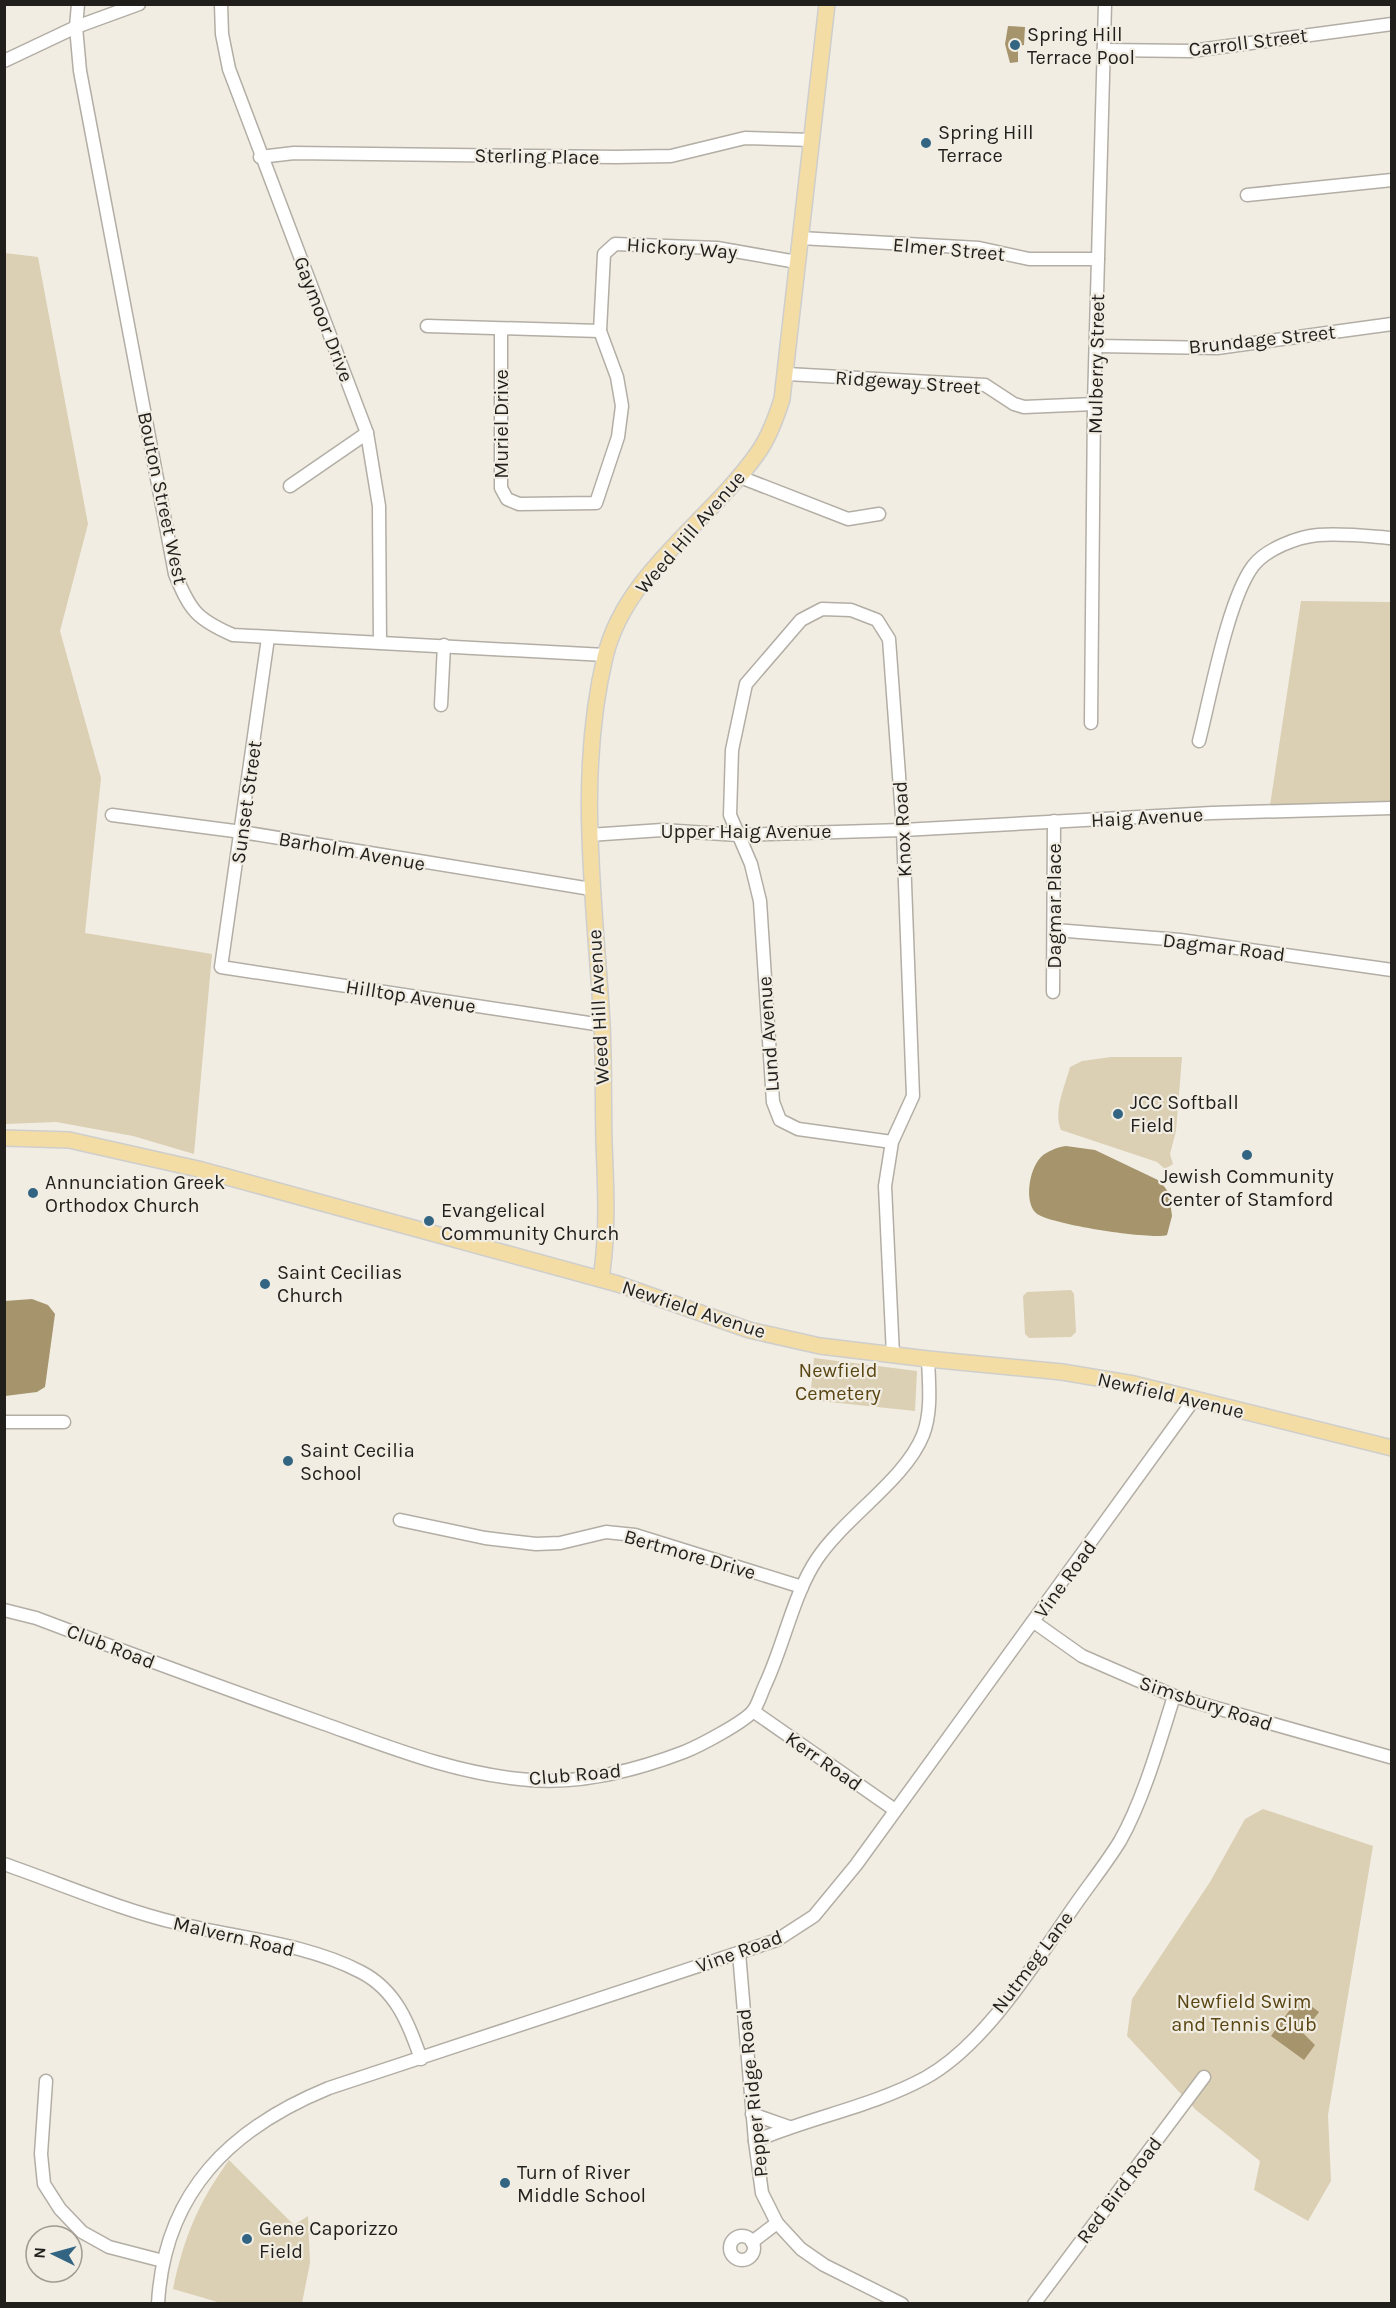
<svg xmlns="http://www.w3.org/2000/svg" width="1396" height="2308" font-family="Karla,sans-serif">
<rect width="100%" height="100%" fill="#f2ede3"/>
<!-- green -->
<g fill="#dbcfb4">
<path d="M5,253L38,257L88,524L60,631L101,778L85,933L212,954L194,1154L133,1136L56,1122L5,1124Z"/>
<path d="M1301,601L1391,602V808L1269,812Z"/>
<path d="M1111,1057H1182L1176,1131L1170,1154L1173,1164L1165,1169L1157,1162L1061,1130C1053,1111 1065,1086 1070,1067L1082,1061Z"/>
<path d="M1071,1290L1074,1294L1076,1332L1071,1337L1029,1338L1025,1334L1023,1296L1027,1292Z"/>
<path d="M814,1358L917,1371L915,1411L810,1400Z"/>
<path d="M1263,1809L1373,1846L1328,2115L1331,2181L1308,2221L1254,2190L1260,2161L1196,2110L1127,2036L1132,1999L1210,1882L1245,1819Z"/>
<path d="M229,2160L294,2225L308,2216L310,2263L302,2303H221L173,2289C184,2237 198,2203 229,2160Z"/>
</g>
<!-- water -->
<g fill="#a5946c">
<path d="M1008,26L1025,27L1024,45L1018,46V62L1010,63L1005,44Z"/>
<path d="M1066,1146L1095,1150L1160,1181L1169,1193L1172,1216L1167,1235C1152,1240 1047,1224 1036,1213C1024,1202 1029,1169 1041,1157C1047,1151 1058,1147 1066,1146Z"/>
<path d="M32,1299L48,1305L55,1314L45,1387L37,1392L5,1396V1301Z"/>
<path d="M1299,1997L1319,2012L1303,2033L1315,2045L1304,2060L1271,2036Z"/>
</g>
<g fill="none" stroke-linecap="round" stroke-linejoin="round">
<defs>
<g id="minor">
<path d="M78,4L76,27L80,71L175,574C190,610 196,619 233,635L605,655"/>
<path d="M221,4L222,34L229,69L367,433L379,506L380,642"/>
<path d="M1104,50L1191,51L1392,24"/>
<path d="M4,61L76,27L139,4"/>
<path d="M260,157L294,153L616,157L671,156L745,138L812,140"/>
<path d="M1247,195L1392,180"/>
<path d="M800,238L979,248L1029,259H1098"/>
<path d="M427,326L600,331"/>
<path d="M501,330V488L507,499L519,504L596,503L618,437L622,406L617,377L600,331L604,254L615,244L717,248L797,262"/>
<path d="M1097,346L1217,348L1392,324"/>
<path d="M787,374L985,385L1014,404L1024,407L1094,404"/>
<path d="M740,477L848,519L879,514"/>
<path d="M290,486L367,433"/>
<path d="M268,638L221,967L602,1025"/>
<path d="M441,705L444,645"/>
<path d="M1091,723L1094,404L1105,4"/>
<path d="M1199,741C1210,698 1228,599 1253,566C1266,549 1297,537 1318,535C1342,533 1367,536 1392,538"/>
<path d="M112,815L242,832L591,889"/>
<path d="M589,835L662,830L738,835L903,830L1212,813L1392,808"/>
<path d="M1055,930L1180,940L1392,970"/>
<path d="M1053,992L1054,821"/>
<path d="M892,1142L798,1129L780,1120L773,1102L760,901L751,864L730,815L732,750L746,684L801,620L822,609L851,610L877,620L889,639L903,830L913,1096L892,1142L885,1186L893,1355"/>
<path d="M4,1422H64"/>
<path d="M400,1520L485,1538L536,1544L560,1543L606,1532L635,1535L802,1587"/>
<path d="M4,1610L36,1618C131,1654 226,1689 322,1723C389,1747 458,1775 530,1780C581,1784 637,1770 684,1752C699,1746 745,1722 754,1710C759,1702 762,1691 766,1683C784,1644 794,1593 817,1559C845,1517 905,1480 923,1435C932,1412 929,1384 928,1359"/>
<path d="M1034,1622L1082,1656L1174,1696L1390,1757"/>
<path d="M753,1711L895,1810"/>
<path d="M4,1864C59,1883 121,1910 177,1923C236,1938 306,1943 361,1972C396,1990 409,2024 421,2059"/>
<path d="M739,1953L755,2141L762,2193L777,2223L801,2249L824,2265L902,2304"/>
<path d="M46,2081L41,2154L44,2184L60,2209L82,2232L109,2247L163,2261"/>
<path d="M752,2114L789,2127"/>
<path d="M755,2141C811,2117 871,2107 925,2078C985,2045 1034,1964 1073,1908C1088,1886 1106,1864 1120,1841C1143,1801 1160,1741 1174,1696"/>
<circle cx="742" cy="2248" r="12"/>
<path d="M752,2242L777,2223"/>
<path d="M158,2304C164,2192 231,2128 329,2088L777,1940L814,1916L856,1865L1195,1398"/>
<path d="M1034,2304L1204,2077"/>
</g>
<g id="major">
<path d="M4,1138L69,1140L198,1169L618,1284L749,1330L820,1346L928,1359L1062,1372L1134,1384L1392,1448"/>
<path d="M601,1279C608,1234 606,1189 604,1143C603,1103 604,1064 602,1024C595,901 576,779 605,657C625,573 709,522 757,454C769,438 776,418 782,399L827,4"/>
</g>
</defs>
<!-- minor casing -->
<use href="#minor" stroke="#b3aea5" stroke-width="15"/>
<!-- major casing -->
<use href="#major" stroke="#cececd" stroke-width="18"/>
<!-- minor -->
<use href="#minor" stroke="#fff" stroke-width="12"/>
<!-- major -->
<use href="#major" stroke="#f4dda5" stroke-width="15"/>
</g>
<!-- markers -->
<g fill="#336583" stroke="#f2ede3" stroke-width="2">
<circle cx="1015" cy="45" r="6"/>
<circle cx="926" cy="143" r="6"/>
<circle cx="1118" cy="1114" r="6"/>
<circle cx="1247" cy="1155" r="6"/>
<circle cx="33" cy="1193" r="6"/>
<circle cx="429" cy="1221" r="6"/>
<circle cx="265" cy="1284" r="6"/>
<circle cx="288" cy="1461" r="6"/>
<circle cx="505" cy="2183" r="6"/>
<circle cx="247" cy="2239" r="6"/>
</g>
<g text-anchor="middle" stroke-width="4.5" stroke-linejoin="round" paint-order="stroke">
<!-- poi labels -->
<g font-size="20" fill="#211f1c" stroke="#f2ede3" text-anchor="start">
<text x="1027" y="41">Spring Hill<tspan x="1027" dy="23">Terrace Pool</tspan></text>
<text x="938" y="139">Spring Hill<tspan x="938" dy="23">Terrace</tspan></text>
<text x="1130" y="1109">JCC Softball<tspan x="1130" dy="23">Field</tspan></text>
<text x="1247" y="1183" text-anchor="middle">Jewish Community<tspan x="1247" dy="23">Center of Stamford</tspan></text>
<text x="45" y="1189">Annunciation Greek<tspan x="45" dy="23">Orthodox Church</tspan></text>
<text x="441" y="1217">Evangelical<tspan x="441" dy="23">Community Church</tspan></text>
<text x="277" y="1279">Saint Cecilias<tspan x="277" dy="23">Church</tspan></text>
<text x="300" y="1457">Saint Cecilia<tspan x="300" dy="23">School</tspan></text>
<text x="517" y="2179">Turn of River<tspan x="517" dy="23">Middle School</tspan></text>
<text x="259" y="2235">Gene Caporizzo<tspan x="259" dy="23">Field</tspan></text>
</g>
<!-- street labels -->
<g font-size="20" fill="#211f1c" stroke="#f2ede3">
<text transform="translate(1248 42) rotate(-7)" y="7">Carroll Street</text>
<text transform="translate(537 156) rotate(1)" y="7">Sterling Place</text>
<text transform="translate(682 248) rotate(4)" y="7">Hickory Way</text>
<text transform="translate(949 249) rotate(5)" y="7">Elmer Street</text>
<text transform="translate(324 319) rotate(69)" y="7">Gaymoor Drive</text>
<text transform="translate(1262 339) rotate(-6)" y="7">Brundage Street</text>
<text transform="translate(1096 364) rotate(-89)" y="7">Mulberry Street</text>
<text transform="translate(908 382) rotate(4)" y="7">Ridgeway Street</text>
<text transform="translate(501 424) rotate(-90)" y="7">Muriel Drive</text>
<text transform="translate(163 498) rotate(78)" y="7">Bouton Street West</text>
<text transform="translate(690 532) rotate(-49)" y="7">Weed Hill Avenue</text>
<text transform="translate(246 802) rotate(-82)" y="7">Sunset Street</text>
<text transform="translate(1147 817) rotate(-3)" y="7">Haig Avenue</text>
<text transform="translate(902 829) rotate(-93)" y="7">Knox Road</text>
<text x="746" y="838">Upper Haig Avenue</text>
<text transform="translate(352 851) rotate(10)" y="7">Barholm Avenue</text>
<text transform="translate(1054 906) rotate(-90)" y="7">Dagmar Place</text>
<text transform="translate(1224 947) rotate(7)" y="7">Dagmar Road</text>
<text transform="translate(411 996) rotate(9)" y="7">Hilltop Avenue</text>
<text transform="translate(598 1007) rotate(-93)" y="7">Weed Hill Avenue</text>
<text transform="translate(768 1034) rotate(-94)" y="7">Lund Avenue</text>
<text transform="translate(694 1309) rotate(18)" y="7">Newfield Avenue</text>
<text transform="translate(1171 1395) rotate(13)" y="7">Newfield Avenue</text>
<text transform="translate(690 1554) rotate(16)" y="7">Bertmore Drive</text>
<text transform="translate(1065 1579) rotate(-54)" y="7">Vine Road</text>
<text transform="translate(111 1646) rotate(21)" y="7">Club Road</text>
<text transform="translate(1206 1703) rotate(18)" y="7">Simsbury Road</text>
<text transform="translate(824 1761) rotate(35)" y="7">Kerr Road</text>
<text transform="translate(575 1774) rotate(-5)" y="7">Club Road</text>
<text transform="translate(234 1936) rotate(13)" y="7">Malvern Road</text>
<text transform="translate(739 1951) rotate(-20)" y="7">Vine Road</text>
<text transform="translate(1032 1962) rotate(-53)" y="7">Nutmeg Lane</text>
<text transform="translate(752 2093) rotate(-96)" y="7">Pepper Ridge Road</text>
<text transform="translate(1119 2190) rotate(-53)" y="7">Red Bird Road</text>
</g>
<!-- park labels -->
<g font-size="20" fill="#594613" stroke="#f2ede3">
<text x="838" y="1377">Newfield<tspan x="838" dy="23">Cemetery</tspan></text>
<text x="1244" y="2008">Newfield Swim<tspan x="1244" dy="23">and Tennis Club</tspan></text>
</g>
</g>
<!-- border -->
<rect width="1396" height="2308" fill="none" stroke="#211f1c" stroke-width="12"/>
<!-- north arrow -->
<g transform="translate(54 2254) rotate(275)"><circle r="28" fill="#f2ede3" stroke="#9e9b93" stroke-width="1.5"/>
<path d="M0-4.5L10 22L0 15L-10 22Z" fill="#336583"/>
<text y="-9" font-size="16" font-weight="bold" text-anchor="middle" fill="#211f1c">N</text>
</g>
</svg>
